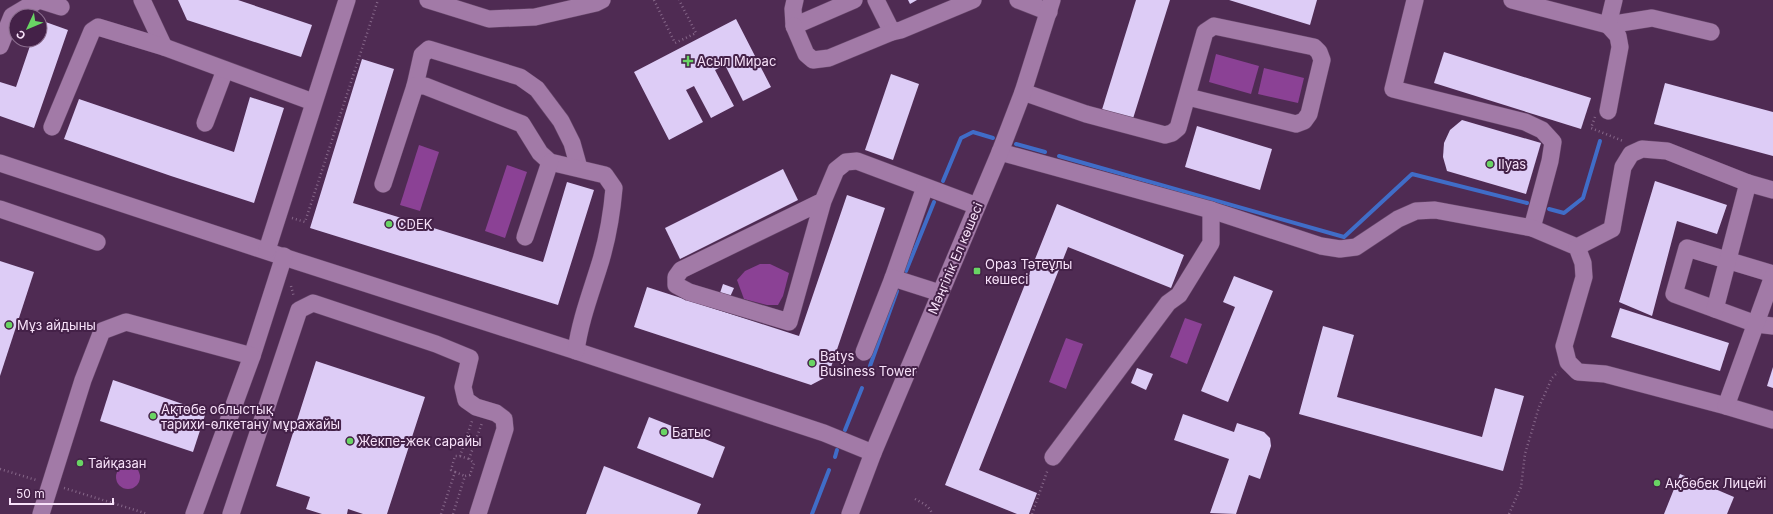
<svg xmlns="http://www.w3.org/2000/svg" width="1773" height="514" font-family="Inter,sans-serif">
<rect width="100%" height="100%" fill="#4f2b53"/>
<!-- green -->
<g fill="#8b4195">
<path d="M1216,54L1259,66L1251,94L1209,82Z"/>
<path d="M1264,68L1304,78L1298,103L1258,94Z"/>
<path d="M419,145L439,152L420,211L400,205Z"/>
<path d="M507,165L527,172L505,238L485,231Z"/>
<path d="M760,264H770L789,273L783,296L778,305H767L744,299L737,280L745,271Z"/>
<path d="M1185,318L1202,324L1187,364L1170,357Z"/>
<path d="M1066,338L1083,344L1066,389L1049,382Z"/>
<circle cx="128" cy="477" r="12"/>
</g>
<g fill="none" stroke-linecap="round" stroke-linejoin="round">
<!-- stream -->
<g stroke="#406dc8" stroke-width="4">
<path d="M1016,144L1045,152"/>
<path d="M1059,156L1344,237L1412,174L1527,203"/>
<path d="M943,181L961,138L973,132L993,138"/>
<path d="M1549,209L1564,213L1583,198L1600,141"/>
<path d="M906,271L934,202"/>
<path d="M870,366L897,291"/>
<path d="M845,430L862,388"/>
<path d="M835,457L837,450"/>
<path d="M812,514L829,470"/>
</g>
</g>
<!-- building -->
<g fill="#ddccf6">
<path d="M178,0H238L312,25L301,57L187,20Z"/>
<path d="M908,0H917L910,4Z"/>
<path d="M1136,0H1170L1131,125L1100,116Z"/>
<path d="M1229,0H1317L1310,25Z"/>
<path d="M736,19L771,87L743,101L725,65L715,70L734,106L711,118L694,86L686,90L703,122L669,140L634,72Z"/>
<path d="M40,20L68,30L34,128L0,116V82L16,87L32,40H40Z"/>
<path d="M1444,52L1591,98L1581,129L1434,83Z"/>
<path d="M362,59L394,69L353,203L543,262L567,182L594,190L558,305L310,228Z"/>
<path d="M891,74L919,84L893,160L865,150Z"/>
<path d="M1665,83L1773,112V156L1654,124Z"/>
<path d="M250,97L284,108L254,203L171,176L64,139L79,99L234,152Z"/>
<path d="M1462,120L1541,143L1526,194L1447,171L1443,157L1444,143L1450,130Z"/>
<path d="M1197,126L1272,149L1260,190L1185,167Z"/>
<path d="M783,169L798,200L680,259L665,228Z"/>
<path d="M1655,181L1727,205L1717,234L1677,221L1652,316L1619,302Z"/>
<path d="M847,195L885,208L828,376L811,385L634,327L647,287L799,336Z"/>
<path d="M1057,204L1184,255L1171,288L1068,247L979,470L1037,493L1029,514H1017L945,485Z"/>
<path d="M0,261L34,272L0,376Z"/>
<path d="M1234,276L1273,291L1228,402L1201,391L1235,307L1223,302Z"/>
<path d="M723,284L734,288L730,297L720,293Z"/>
<path d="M1620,308L1729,343L1720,371L1611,337Z"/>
<path d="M1323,326L1354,335L1337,397L1482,437L1495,388L1524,396L1503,471L1299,414Z"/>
<path d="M316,361L425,397L387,514H363L348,509L347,514H322L306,509L310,497L276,486Z"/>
<path d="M1773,367V388L1767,386Z"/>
<path d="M1137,368L1153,374L1146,390L1131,383Z"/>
<path d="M113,380L206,412L193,452L100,421Z"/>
<path d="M1183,414L1234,432L1237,423L1264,432L1270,438L1271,446L1260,479L1249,475L1236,514L1210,513L1229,459L1174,440Z"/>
<path d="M649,417L725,447L713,478L637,448Z"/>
<path d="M604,466L701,504L697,514H586Z"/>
<path d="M1680,474L1734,497L1727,514H1664Z"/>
</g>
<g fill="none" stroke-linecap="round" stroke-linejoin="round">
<defs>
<g id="minor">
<path d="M142,0L164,47"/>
<path d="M428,0L489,19L535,17L596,3L602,0"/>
<path d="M795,0L793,9L794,26L854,0"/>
<path d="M876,0L892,32L901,30L973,0"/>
<path d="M1018,0L1049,12"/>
<path d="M1415,0L1393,89L1525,122L1542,130L1553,142L1550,161L1532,228"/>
<path d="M1512,0L1608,25L1652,18L1711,32"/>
<path d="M794,26L806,54L813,60L829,58L892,32"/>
<path d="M0,46L12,16L39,0L61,7"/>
<path d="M415,86L422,55L429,49L520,77L537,89L561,121L572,143L579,168"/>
<path d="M1023,92L1086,114L1165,135L1172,133L1178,128L1205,32L1214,26L1314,47L1319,52L1322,60L1309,114L1304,121L1296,124L1188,97"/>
<path d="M1608,111L1620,47L1618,36L1608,25L1614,0"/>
<path d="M205,123L225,70"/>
<path d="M52,127L92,31L98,27L164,47L313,102"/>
<path d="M1000,152L1211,210L1321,246L1340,249L1356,247L1398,219L1416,211L1435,210L1532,228L1577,247L1583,263L1584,277L1564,346L1568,362L1578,372L1605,374L1726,406L1773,420"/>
<path d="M0,163L296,261L576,351L824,433L873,453"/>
<path d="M383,184L415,86H425L522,124L540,153L550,162L605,175L614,188C612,212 608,236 601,260C592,290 580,320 576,351"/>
<path d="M823,201L681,270L676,277V285L689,292L789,322L823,201L836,170L846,162L857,161L977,206"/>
<path d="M0,209L97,242"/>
<path d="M525,237L550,162"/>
<path d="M1577,247L1612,229L1623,167L1631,154L1642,149L1667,151L1748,183"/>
<path d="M267,250L347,0"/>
<path d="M1773,274L1687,248L1674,294L1756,324L1773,326"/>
<path d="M893,278L925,187"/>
<path d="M1715,309L1748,183L1773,190"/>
<path d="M864,352L893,278L940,293"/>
<path d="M252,356L284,256"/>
<path d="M1726,406L1773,276"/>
<path d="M1053,457L1168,303L1179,295L1211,243V210"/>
<path d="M41,514L83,380L102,331L126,322L252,356L194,514"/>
<path d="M231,514L299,310L313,303L436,344L470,358L463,387L466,400L476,407L496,413L504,419L505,429L478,514"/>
<path d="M850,514L873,453L1000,152L1023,92L1052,0"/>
</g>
</defs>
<!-- minor casing -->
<use href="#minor" stroke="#67476a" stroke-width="18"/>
<!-- path -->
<g stroke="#866789" stroke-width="2.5" stroke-dasharray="1 3" stroke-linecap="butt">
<path d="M654,0L675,43L696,33L679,0"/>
<path d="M1595,117L1591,128L1623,141"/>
<path d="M292,218L305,222L378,0"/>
<path d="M291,286L294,297"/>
<path d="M460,456L469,459"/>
<path d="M0,469L36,480"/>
<path d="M455,472L465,476"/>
<path d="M64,488L148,514"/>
<path d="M915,499C922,503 930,506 932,514"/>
<path d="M441,514L455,472L451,470L455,456H460L472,421"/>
<path d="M453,514L465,476L470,475L474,463L469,459L482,423"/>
<path d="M1032,514L1048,469"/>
<path d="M1509,514L1521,487L1525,454L1539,407L1552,378L1558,372"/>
</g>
<!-- minor -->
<use href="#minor" stroke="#a27aa7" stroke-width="17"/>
</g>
<!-- markers -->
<g fill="#69d464" stroke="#442148" stroke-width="1.5">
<path d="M686 55h4v4h4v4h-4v4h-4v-4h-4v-4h4z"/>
<circle cx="1490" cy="164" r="4"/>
<circle cx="389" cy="224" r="4"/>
<rect x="973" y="267" width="8" height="8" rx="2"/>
<circle cx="9" cy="325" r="4"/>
<circle cx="812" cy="363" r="4"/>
<circle cx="153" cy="416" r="4"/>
<circle cx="664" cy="432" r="4"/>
<circle cx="350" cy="441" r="4"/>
<circle cx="80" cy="463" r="4"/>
<circle cx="1657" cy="483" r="4"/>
</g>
<g text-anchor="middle" stroke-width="4" stroke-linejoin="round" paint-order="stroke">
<!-- poi labels -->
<g font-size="13" fill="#f8e2fa" stroke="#442148" text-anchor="start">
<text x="697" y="66">Асыл Мирас</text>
<text x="1498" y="169">Ilyas</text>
<text x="397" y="229">CDEK</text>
<text x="985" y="269">Ораз Тәтеұлы<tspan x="985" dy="15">көшесі</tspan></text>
<text x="17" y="330">Мұз айдыны</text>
<text x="820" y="361">Batys<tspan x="820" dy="15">Business Tower</tspan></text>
<text x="161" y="414">Ақтөбе облыстық<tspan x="161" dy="15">тарихи-өлкетану мұражайы</tspan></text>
<text x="672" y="437">Батыс</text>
<text x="358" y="446">Жекпе-жек сарайы</text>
<text x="88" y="468">Тайқазан</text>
<text x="1665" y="488">Ақбөбек Лицейі</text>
</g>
<!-- street labels -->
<g font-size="13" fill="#f8e2fa" stroke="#442148">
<text transform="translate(955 258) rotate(-67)" y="5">Мәңгілік Ел көшесі</text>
</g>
</g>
<!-- north arrow -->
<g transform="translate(28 28) rotate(226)"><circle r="19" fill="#442148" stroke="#8c6e8f"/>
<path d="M0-3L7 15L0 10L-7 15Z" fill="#69d464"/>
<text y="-6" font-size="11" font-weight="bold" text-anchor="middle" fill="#f8e2fa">С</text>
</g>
<!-- scale -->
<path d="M10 498v6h103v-6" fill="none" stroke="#f8e2fa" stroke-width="2"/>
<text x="16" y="498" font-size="12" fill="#f8e2fa" stroke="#442148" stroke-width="3" paint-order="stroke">50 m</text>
</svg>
